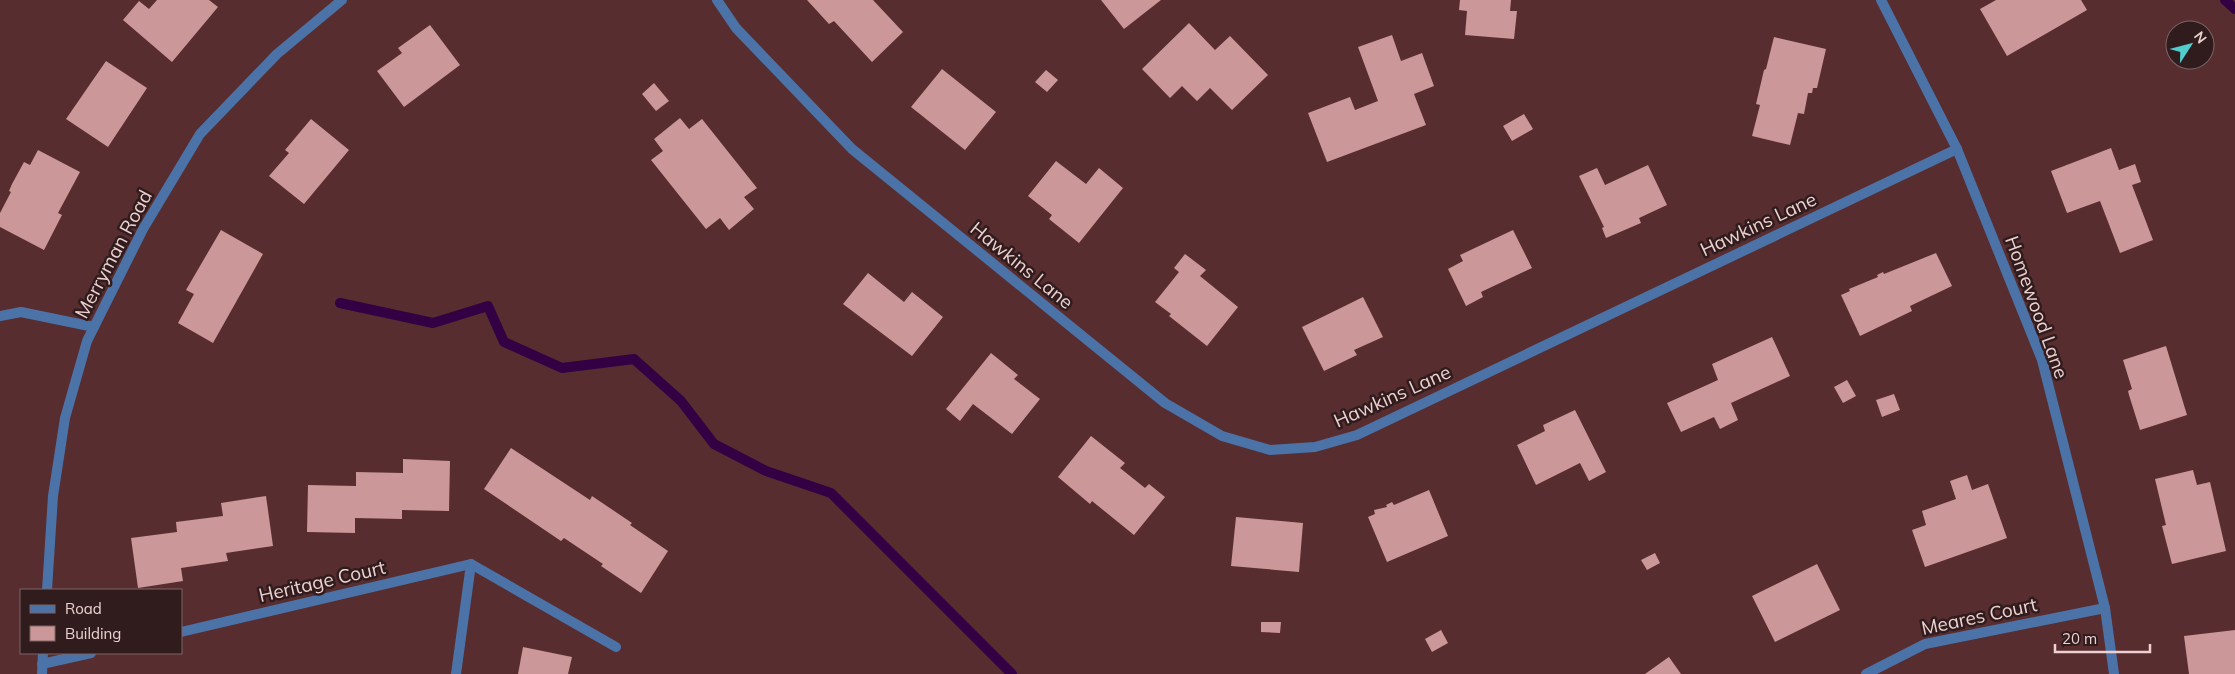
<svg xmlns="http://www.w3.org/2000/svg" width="2235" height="674" font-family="Mulish,sans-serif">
<rect width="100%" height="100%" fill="#582d30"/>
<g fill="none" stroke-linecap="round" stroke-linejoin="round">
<!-- stream -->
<g stroke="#340044" stroke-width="10">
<path d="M2225,0L2235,9"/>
<path d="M340,303L433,323L488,306L504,342L562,368L634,359L681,401L714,444L766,471L831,493L1012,674"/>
</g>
</g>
<!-- building -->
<g fill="#cb9798">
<path d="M157,0H209L218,7L172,62L123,20L139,1L149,9Z"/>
<path d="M807,0H873L903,32L872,62L834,21L829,24Z"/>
<path d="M1101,0H1161L1124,29Z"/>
<path d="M1460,0H1511L1510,11H1517L1514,39L1465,35L1467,11L1459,10Z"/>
<path d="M1996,0H2081L2087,10L2007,56L1980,9Z"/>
<path d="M1189,23L1215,50L1230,36L1268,75L1232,110L1210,88L1197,101L1182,86L1170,98L1142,69Z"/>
<path d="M430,25L460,65L404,107L377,71L402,53L398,48Z"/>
<path d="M1392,35L1401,61L1422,53L1434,86L1414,94L1426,125L1327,162L1308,113L1350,97L1355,110L1378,101L1358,47Z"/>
<path d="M1774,37L1826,49L1817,88H1813L1812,93H1808L1804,114L1798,113L1790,145L1752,136L1760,105L1756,104L1764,70L1766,69Z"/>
<path d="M106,61L147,88L108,147L66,119Z"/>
<path d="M942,69L996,112L965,150L911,107Z"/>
<path d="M1046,70L1058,80L1047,92L1035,82Z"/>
<path d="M654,83L669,101L656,111L642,94Z"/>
<path d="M1524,114L1533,129L1512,141L1503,126Z"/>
<path d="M680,118L689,129L702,119L757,188L744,197L754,209L729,230L720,218L706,229L651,160L663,151L654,139Z"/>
<path d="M311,119L349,150L304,204L269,176L289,153L285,150Z"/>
<path d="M2111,148L2119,170L2135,164L2141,182L2132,185L2153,240L2120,253L2100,201L2067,213L2051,171Z"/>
<path d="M38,150L80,172L58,213L62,215L44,250L0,227V213L11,192L9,191L12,184L24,162L30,165Z"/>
<path d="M1056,161L1086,184L1099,168L1123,188L1079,243L1049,219L1052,215L1028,196Z"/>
<path d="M1648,165L1667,205L1639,218L1641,223L1606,238L1602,228L1604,227L1579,176L1597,168L1605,185Z"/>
<path d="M221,230L263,254L213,343L178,323L194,294L186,290Z"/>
<path d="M1513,230L1532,268L1481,292L1483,297L1466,306L1448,269L1463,261L1460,255Z"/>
<path d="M1936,253L1952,286L1910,306L1912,311L1860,336L1841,295L1850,291L1849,289L1878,277L1877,275L1883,272L1884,274Z"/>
<path d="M1185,254L1206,270L1200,276L1238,307L1207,346L1169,316L1171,314L1155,302L1179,272L1174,268Z"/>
<path d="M868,273L904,302L912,292L943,317L912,356L843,304Z"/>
<path d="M1363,297L1383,337L1354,350L1357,355L1324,371L1302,327Z"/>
<path d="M1772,337L1790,376L1731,403L1738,420L1720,429L1714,417L1681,432L1667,403L1718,380L1712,364Z"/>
<path d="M2166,346L2187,415L2140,430L2129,395L2128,391L2132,389L2123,360Z"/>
<path d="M991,353L1018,375L1014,379L1040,399L1012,434L973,404L960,421L946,409Z"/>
<path d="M1847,380L1856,396L1843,403L1834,387Z"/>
<path d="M1894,394L1900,410L1882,417L1876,400Z"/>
<path d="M1575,410L1606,472L1589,481L1580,463L1536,485L1517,445L1545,431L1543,425Z"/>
<path d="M1091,436L1125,463L1120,468L1145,488L1149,484L1165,497L1134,535L1092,501L1090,504L1058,477Z"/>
<path d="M511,448L590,500L592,496L632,523L630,525L668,551L641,593L601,566L603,564L564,538L561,541L484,489Z"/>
<path d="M403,459L450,461L449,511L402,510V519L355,518V533L307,532L308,485L356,486V472L403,473Z"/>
<path d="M2193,470L2197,485L2210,482L2226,551L2172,564L2162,526L2166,525L2155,479Z"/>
<path d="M1967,475L1972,490L1988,484L2007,538L1925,567L1912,530L1926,525L1922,511L1956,499L1950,481Z"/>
<path d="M1429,490L1448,536L1387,562L1368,517L1375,514L1374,510L1387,507L1386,505L1392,502L1394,505Z"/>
<path d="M266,496L273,546L226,553L228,561L181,568L183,581L138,588L131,538L177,532L176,522L223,516L221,503Z"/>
<path d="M1236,517L1303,523L1299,572L1231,566Z"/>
<path d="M1655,553L1660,563L1647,570L1641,560Z"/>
<path d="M1817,564L1840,610L1775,642L1752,596Z"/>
<path d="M1261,622H1281L1280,633L1261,632Z"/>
<path d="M1441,630L1448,643L1432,652L1425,639Z"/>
<path d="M2235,630V674H2189L2184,636Z"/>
<path d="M523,647L572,657L568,674H518Z"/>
<path d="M1669,657L1681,674H1645L1666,659Z"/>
</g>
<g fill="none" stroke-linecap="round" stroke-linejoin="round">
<!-- lane -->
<path stroke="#4c73a8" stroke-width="10" d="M0,316L21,312L94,327"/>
<!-- street -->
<g stroke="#4c73a8" stroke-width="10">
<path d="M717,0L736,28L852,149L1165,403L1222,436L1270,450L1315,447L1357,435L1957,149"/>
<path d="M1881,0L1957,149L2042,360L2105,608L2114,674"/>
<path d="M47,590L53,496L65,418L87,341L143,229L200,134L277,54L342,0"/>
<path d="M181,632L471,564L616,647"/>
<path d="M42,664L91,653"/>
<path d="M42,674L43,653"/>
<path d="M456,674L471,564"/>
<path d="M1866,674L1925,644L2105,608"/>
</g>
</g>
<g text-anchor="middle" stroke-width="5" stroke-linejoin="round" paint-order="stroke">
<!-- street labels -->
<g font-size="19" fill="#edd1d1" stroke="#301c1d">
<text transform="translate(1758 224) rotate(-25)" y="7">Hawkins Lane</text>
<text transform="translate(113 254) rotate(-62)" y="7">Merryman Road</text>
<text transform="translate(1022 265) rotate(39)" y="7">Hawkins Lane</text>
<text transform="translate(2037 307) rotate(70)" y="7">Homewood Lane</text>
<text transform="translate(1392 396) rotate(-24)" y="7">Hawkins Lane</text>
<text transform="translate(322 581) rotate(-13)" y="7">Heritage Court</text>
<text transform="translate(1979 616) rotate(-12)" y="7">Meares Court</text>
</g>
</g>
<!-- legend -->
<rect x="20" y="589" width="162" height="65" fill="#301c1d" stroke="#7c6465"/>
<rect x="30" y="605" width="25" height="8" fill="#4c73a8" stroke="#7c6465"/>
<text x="65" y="614" font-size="15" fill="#edd1d1">Road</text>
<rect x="30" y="626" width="25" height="15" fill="#cb9798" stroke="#7c6465"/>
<text x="65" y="639" font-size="15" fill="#edd1d1">Building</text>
<!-- north arrow -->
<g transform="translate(2190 45) rotate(54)"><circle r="24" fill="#301c1d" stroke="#7c6465"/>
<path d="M0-4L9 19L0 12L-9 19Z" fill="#52cdce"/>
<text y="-8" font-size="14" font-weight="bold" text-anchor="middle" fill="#edd1d1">N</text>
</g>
<!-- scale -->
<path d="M2055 644v8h95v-8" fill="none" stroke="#edd1d1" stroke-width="2.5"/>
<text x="2062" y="644" font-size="15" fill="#edd1d1" stroke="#301c1d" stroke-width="4" paint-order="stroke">20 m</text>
</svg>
